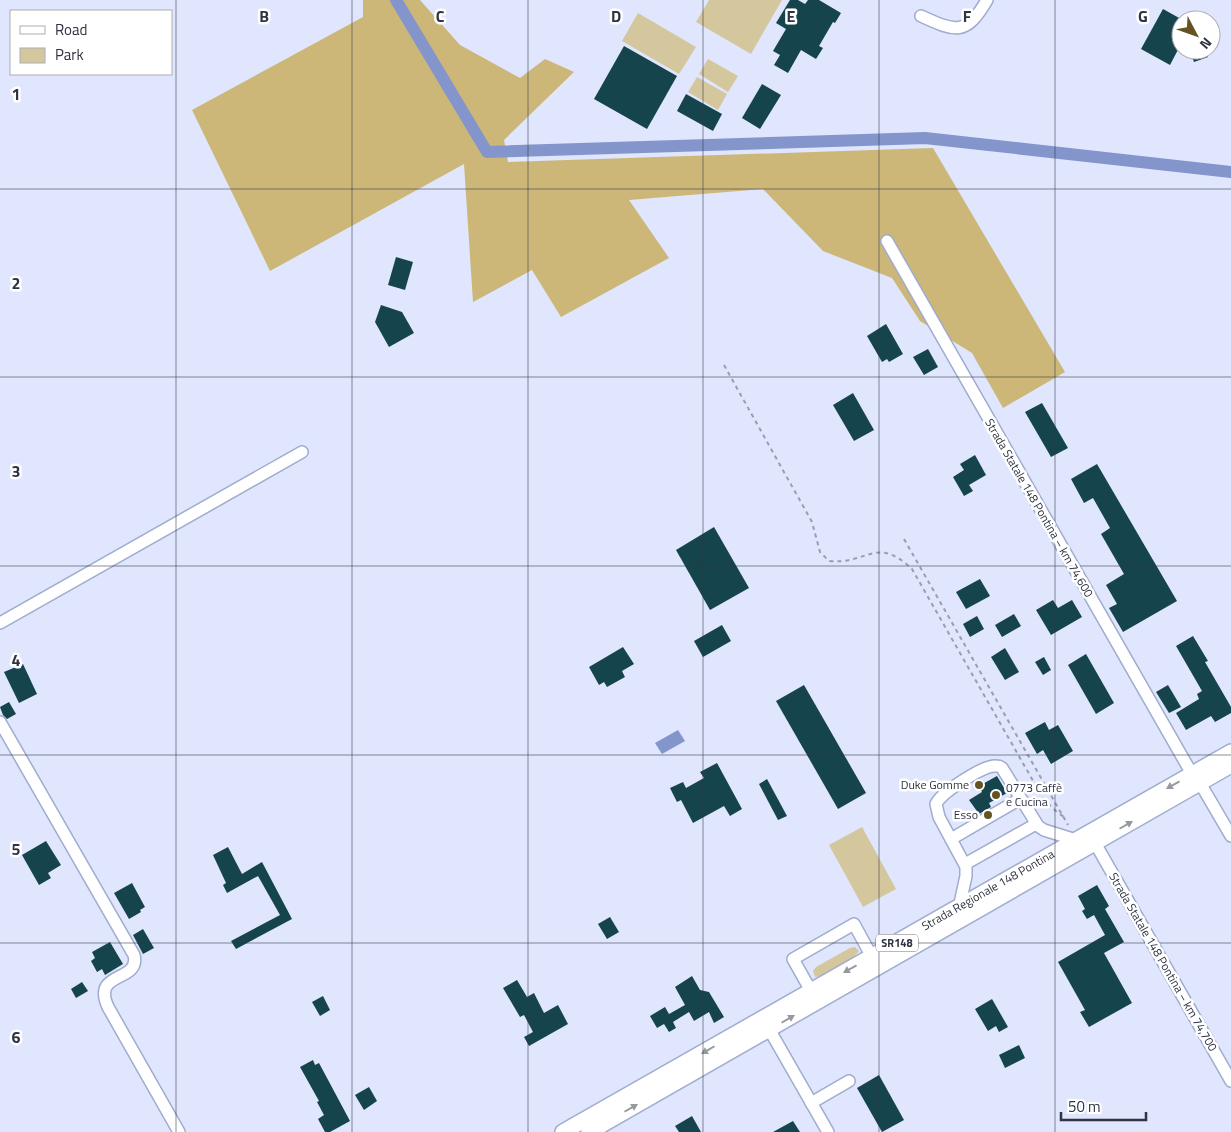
<svg xmlns="http://www.w3.org/2000/svg" width="1231" height="1132" font-family="'Titillium Web',sans-serif">
<rect width="100%" height="100%" fill="#dfe6fd"/>
<!-- green -->
<g fill="#d5c79d">
<path d="M709,0H782L751,54L696,22Z"/>
<path d="M638,13L696,47L679,74L622,41Z"/>
<path d="M708,59L738,76L728,92L699,74Z"/>
<path d="M697,77L727,94L718,110L688,92Z"/>
<path d="M862,827L896,889L863,907L829,845Z"/>
<path d="M855,947L859,951C854,959 824,977 815,977L813,971L816,967L850,948Z"/>
</g>
<!-- forest -->
<path fill="#ccb678" d="M363,0H420L460,45L520,78L545,59L574,72L504,140L508,162L933,148L1065,372L1003,408L972,353L920,321L892,278L823,251L763,189L629,200L669,258L561,317L532,270L473,302L464,164L270,271L192,110L363,17Z"/>
<!-- water -->
<path fill="#8495cc" d="M678,730L685,741L662,754L655,743Z"/>
<g fill="none" stroke-linecap="round" stroke-linejoin="round">
<!-- canal -->
<path stroke="#8495cc" stroke-width="12" d="M396,0L487,152L925,138L1231,172"/>
</g>
<!-- building -->
<g fill="#16444c">
<path d="M790,0H798L805,4L808,0H819L841,13L835,23L833,22L819,46L823,48L816,59L801,50L788,73L774,65L780,55L773,51L786,29L776,23Z"/>
<path d="M1163,9L1181,19V44L1170,65L1141,49Z"/>
<path d="M624,46L677,76L647,129L594,99Z"/>
<path d="M1200,50H1206L1208,57L1194,62L1191,54Z"/>
<path d="M762,84L781,95L760,129L742,118Z"/>
<path d="M686,94L722,114L713,131L677,111Z"/>
<path d="M396,257L413,262L405,290L388,285Z"/>
<path d="M381,305L402,312L414,333L389,347L375,322Z"/>
<path d="M886,324L903,354L889,362L887,359L882,362L867,336Z"/>
<path d="M928,349L938,367L924,375L913,357Z"/>
<path d="M853,393L874,430L854,441L833,405Z"/>
<path d="M1042,403L1068,448L1051,457L1025,412Z"/>
<path d="M975,455L986,475L969,485L973,491L964,496L953,477L964,470L960,464Z"/>
<path d="M1097,464L1177,601L1123,632L1109,608L1117,604L1106,585L1124,574L1101,534L1110,528L1093,498L1084,503L1071,479Z"/>
<path d="M714,527L749,588L710,610L676,550Z"/>
<path d="M980,579L990,596L966,609L956,592Z"/>
<path d="M1053,600L1058,608L1072,600L1082,617L1051,635L1036,610Z"/>
<path d="M1014,614L1021,626L1002,637L995,625Z"/>
<path d="M977,616L984,629L970,637L963,624Z"/>
<path d="M722,625L731,641L703,657L694,641Z"/>
<path d="M1193,636L1208,661L1205,662L1231,707V713L1215,722L1211,716L1186,730L1176,713L1199,699L1197,694L1202,691L1176,646Z"/>
<path d="M623,647L634,664L622,671L625,677L607,687L604,682L599,685L589,667Z"/>
<path d="M1005,648L1019,672L1005,680L991,657Z"/>
<path d="M1086,654L1114,703L1096,714L1068,665Z"/>
<path d="M1044,657L1051,670L1043,675L1035,662Z"/>
<path d="M23,664L37,694L19,703L4,672Z"/>
<path d="M804,685L866,793L838,809L776,701Z"/>
<path d="M1168,685L1181,707L1169,713L1156,692Z"/>
<path d="M9,702L16,714L7,719L3,715L0,707Z"/>
<path d="M1045,722L1049,730L1058,725L1073,751L1051,764L1043,750L1037,754L1025,733Z"/>
<path d="M717,763L742,809L730,816L724,806L693,823L681,800L677,802L670,788L683,782L686,788L704,778L700,772Z"/>
<path d="M997,776L1007,793L989,803L991,807L979,814L969,800L982,792L979,786Z"/>
<path d="M767,779L787,816L778,820L759,784Z"/>
<path d="M46,841L61,865L48,873L51,878L39,885L22,855Z"/>
<path d="M228,847L242,874L262,862L292,919L236,949L231,941L280,915L258,876L227,893L223,885L226,883L213,855Z"/>
<path d="M132,883L145,907L140,910L141,912L129,919L114,893Z"/>
<path d="M1097,885L1109,906L1105,909L1124,942L1104,953L1132,1003L1089,1027L1080,1012L1085,1010L1058,962L1105,935L1094,915L1087,919L1082,911L1085,909L1078,896Z"/>
<path d="M610,917L619,932L607,939L598,924Z"/>
<path d="M143,929L154,948L143,954L133,935Z"/>
<path d="M110,942L123,964L105,975L102,969L97,972L91,961L95,958L92,952Z"/>
<path d="M692,976L700,990L709,992L724,1017L714,1023L709,1012L694,1021L689,1012L673,1022L676,1028L669,1032L664,1024L657,1028L650,1016L665,1007L669,1014L685,1005L675,987Z"/>
<path d="M517,980L527,997L534,993L544,1013L558,1005L568,1024L529,1046L524,1037L533,1032L524,1015L520,1017L503,988Z"/>
<path d="M82,982L88,991L76,998L71,989Z"/>
<path d="M323,996L330,1010L320,1016L312,1002Z"/>
<path d="M992,999L1008,1027L999,1032L996,1026L988,1031L975,1009Z"/>
<path d="M1019,1045L1025,1058L1005,1068L999,1055Z"/>
<path d="M313,1060L315,1065L319,1063L350,1121L330,1132H325L318,1119L324,1115L317,1102L319,1101L300,1067Z"/>
<path d="M879,1075L904,1120L882,1132L857,1088Z"/>
<path d="M369,1087L377,1101L364,1110L355,1095Z"/>
<path d="M692,1116L701,1132H679L675,1126Z"/>
<path d="M793,1121L800,1132H773Z"/>
</g>
<g fill="none" stroke-linecap="round" stroke-linejoin="round">
<defs>
<g id="minor">
<path d="M921,16C956,32 966,36 987,0"/>
<path d="M887,241L1192,774"/>
<path d="M0,623L302,452"/>
<path d="M0,722L134,955C141,983 91,970 108,1007L179,1132"/>
<path d="M1200,783L1231,836"/>
<path d="M951,839L1020,799"/>
<path d="M1095,843L1231,1081"/>
<path d="M965,864L1036,824"/>
<path d="M959,908L966,876V867L939,817L936,804C941,793 982,766 995,766C999,766 999,766 1002,768L1038,826L1044,830L1076,840"/>
<path d="M811,991L793,959L854,924L872,957"/>
<path d="M769,1029L828,1132"/>
<path d="M811,1103L849,1081"/>
</g>
<g id="major">
<path id="s1" d="M563,1132L1231,752"/>
<path d="M589,1132L1231,765"/>
</g>
</defs>
<!-- minor casing -->
<use href="#minor" stroke="#a0accf" stroke-width="14"/>
<!-- major casing -->
<use href="#major" stroke="#a0accf" stroke-width="18"/>
<!-- path -->
<g stroke="#989eb2" stroke-width="2" stroke-dasharray="4 4" stroke-linecap="butt">
<path d="M724,365L812,522L820,552L829,561C867,565 876,535 912,569L1044,800L1057,812L1064,817"/>
<path d="M904,539L1068,825"/>
</g>
<!-- minor -->
<use href="#minor" stroke="#fff" stroke-width="11"/>
<!-- major -->
<use href="#major" stroke="#fff" stroke-width="15"/>
</g>
<!-- one-way arrows -->
<defs><path id="oneway-solid" d="M-6-.8H1V-3.2L6.5 0L1 3.2V.8H-6Z" transform="scale(1.25)"/></defs>
<g fill="#9799a0">
<use href="#oneway-solid" transform="translate(1173 785) rotate(151)"/>
<use href="#oneway-solid" transform="translate(1126 825) rotate(-30)"/>
<use href="#oneway-solid" transform="translate(850 969) rotate(151)"/>
<use href="#oneway-solid" transform="translate(788 1019) rotate(-30)"/>
<use href="#oneway-solid" transform="translate(708 1050) rotate(150)"/>
<use href="#oneway-solid" transform="translate(631 1108) rotate(-30)"/>
</g>
<!-- grid -->
<path fill="none" stroke="#2f3342" stroke-width="1" stroke-opacity="0.55" d="M176,0V1132M352,0V1132M528,0V1132M703,0V1132M879,0V1132M1055,0V1132M0,189H1231M0,377H1231M0,566H1231M0,755H1231M0,943H1231"/>
<!-- markers -->
<g fill="#655422" stroke="#fff" stroke-width="2">
<circle cx="979" cy="785" r="5"/>
<circle cx="996" cy="795" r="5"/>
<circle cx="988" cy="815" r="5"/>
</g>
<g text-anchor="middle" stroke-width="5" stroke-linejoin="round" paint-order="stroke">
<!-- shield labels -->
<rect fill="#fff" stroke="#6d707b" stroke-width="1" x="876" y="934.5" width="42" height="17" rx="4"/>
<g font-size="11" font-weight="bold" fill="#2f3342">
<text x="897" y="947">SR148</text>
</g>
<!-- street labels -->
<g font-size="12" fill="#2f3342" stroke="#fff">
<text transform="translate(1039 508) rotate(60)" y="4">Strada Statale 148 Pontina – km 74,600</text>
<text dy="4" stroke="none"><textPath href="#s1" startOffset="489">Strada Regionale 148 Pontina</textPath></text>
<text transform="translate(1163 962) rotate(60)" y="4">Strada Statale 148 Pontina – km 74,700</text>
</g>
<!-- poi labels -->
<g font-size="12" fill="#2f3342" stroke="#fff" text-anchor="end">
<text x="969" y="789">Duke Gomme</text>
<text x="1006" y="792" text-anchor="start">0773 Caffè<tspan x="1006" dy="14">e Cucina</tspan></text>
<text x="978" y="819">Esso</text>
</g>
</g>
<g font-size="16" text-anchor="middle" font-weight="bold" fill="#2f3342" stroke="#fff" stroke-width="5" stroke-linejoin="round" paint-order="stroke">
<text x="264" y="22">B</text>
<text x="440" y="22">C</text>
<text x="616" y="22">D</text>
<text x="791" y="22">E</text>
<text x="967" y="22">F</text>
<text x="1143" y="22">G</text>
<text x="16" y="100">1</text>
<text x="16" y="289">2</text>
<text x="16" y="477">3</text>
<text x="16" y="666">4</text>
<text x="16" y="855">5</text>
<text x="16" y="1043">6</text>
</g>
<!-- legend -->
<rect x="10" y="10" width="162" height="65" fill="#ffffff" stroke="#acadb3"/>
<rect x="20" y="26" width="25" height="8" fill="#ffffff" stroke="#acadb3"/>
<text x="55" y="35" font-size="15" fill="#2f3342">Road</text>
<rect x="20" y="48" width="25" height="15" fill="#d5c79d" stroke="#acadb3"/>
<text x="55" y="60" font-size="15" fill="#2f3342">Park</text>
<!-- north arrow -->
<g transform="translate(1196 35) rotate(131)"><circle r="24" fill="#ffffff" stroke="#acadb3"/>
<path d="M0-4L9 19L0 12L-9 19Z" fill="#655422"/>
<text y="-8" font-size="14" font-weight="bold" text-anchor="middle" fill="#2f3342">N</text>
</g>
<!-- scale -->
<path d="M1061 1112v8h85v-8" fill="none" stroke="#2f3342" stroke-width="2.5"/>
<text x="1068" y="1112" font-size="15" fill="#2f3342" stroke="#ffffff" stroke-width="4" paint-order="stroke">50 m</text>
</svg>
